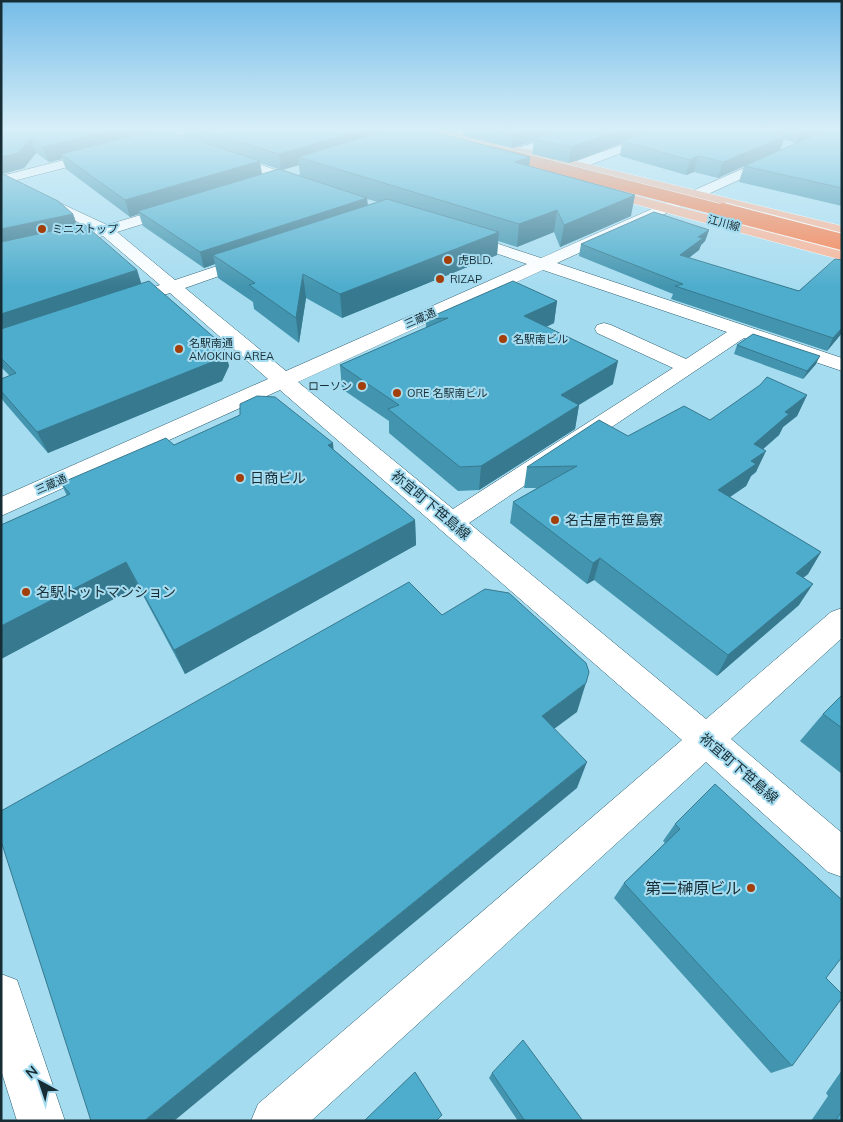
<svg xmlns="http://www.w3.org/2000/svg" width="843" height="1122" font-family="Mulish,'Noto Sans JP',sans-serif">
<rect width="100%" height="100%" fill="#a6dcf0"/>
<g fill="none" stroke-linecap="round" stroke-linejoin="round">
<defs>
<g id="minor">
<path d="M183,130H202L201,132L143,147L137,144L139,142Z"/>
<path d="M452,130H470L469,132L450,137L446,136L444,134L446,132Z"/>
<path d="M575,130H592L591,132L522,155H514L512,152L514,149Z"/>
<path d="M662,130H678L677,132L579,169H571L569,166L571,163Z"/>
<path d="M830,130H842V133L557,263L842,358V371L744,338L469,523L706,719L831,612L842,608V638L731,739L842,833V877L828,872L706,762L311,1121H251L258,1104L682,740L280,390L1,516V497L268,379L170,293L157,297L151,296L148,292L151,288L160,285L103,236L93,239L88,237L85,234L92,229L1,185V176L99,151L103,152L105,155L103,158L13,181L107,225L171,206H181L183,209L181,212L117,232L175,280L247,256H259L261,259L259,262L185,288L286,371L527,264L458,240L455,237L458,234H468L541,258ZM543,270L727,332L686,359L611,325L604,323L597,325L595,329L597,333L673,368L453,509L298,382Z"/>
<path d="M226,153L308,181L310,184L303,188L298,187L222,160L220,157L222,154Z"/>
<path d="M1,974L17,980L65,1121H17L1,1070Z"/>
</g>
<g id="major">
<path d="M429,130H448L842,226V235L430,132Z"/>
<path d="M599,186L842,250V260L594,193L592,190L594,187Z"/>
</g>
</defs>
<!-- minor casing -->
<use href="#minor" stroke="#275b6c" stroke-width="1"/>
<!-- major casing -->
<use href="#major" stroke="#fff" stroke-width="1"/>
<!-- minor -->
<use href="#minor" fill="#fff" fill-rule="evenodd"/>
<!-- major -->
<use href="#major" fill="#fbb395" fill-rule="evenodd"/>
<defs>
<path id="highway-bridge-far1" d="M495,152L728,212"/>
<path id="highway-bridge" d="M723,211L842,242"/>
</defs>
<!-- highway-bridge-far1 casing -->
<use href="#highway-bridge-far1" stroke="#fff" stroke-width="13" stroke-linecap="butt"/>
<!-- highway-bridge casing -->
<use href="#highway-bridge" stroke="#fff" stroke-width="18" stroke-linecap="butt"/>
<!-- highway-bridge-far1 -->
<use href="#highway-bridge-far1" stroke="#f9804e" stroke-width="12"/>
<!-- highway-bridge -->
<use href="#highway-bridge" stroke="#f9804e" stroke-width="16"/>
</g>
<!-- wall -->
<g fill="#4395af" fill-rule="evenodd">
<path d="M1,130L170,131L184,136L182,130H425L530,157L529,166L631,216L560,247L554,232L517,247L498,241L497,255L342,318L306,298L299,343L254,309L253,302L218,278L215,264L204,268L143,226L139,214L130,217L66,169L62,159L49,162L36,153L24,168L3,174L73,214L77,225L137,270L141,284L224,346L229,366L222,381L48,453L4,402L1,397V379L10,376L1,367ZM260,163L278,169L262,174ZM299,165L300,176L282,170ZM367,199L378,202L368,205Z"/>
<path d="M463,130H825L797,143L784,140L780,150L842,130V206L739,182L744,166L718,178L694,172L686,175L620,156L622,143L569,163L532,154L534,141L512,148L463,136Z"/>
<path d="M709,230L705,241L701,245L699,250L689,258L799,291L842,260V333L827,351L671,299L673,294L579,256L581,244Z"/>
<path d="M557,301L554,323L546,327L613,384L579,405L575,429L479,490L458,491L389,433V421L342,389L340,365L426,328V319Z"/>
<path d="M737,345L816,364L803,379L734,354Z"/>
<path d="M807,395L797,416L783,427L779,435L763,449L756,472L751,476L746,486L730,497L821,552L808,574L803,578L799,605L717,676L594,580L587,584L510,523L513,502L537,488H524L527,467L628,436L710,420Z"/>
<path d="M333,443V449L415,520L416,545L185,674L138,586L1,659V525L67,496L61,483L174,445Z"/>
<path d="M842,695V774L800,741L823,714Z"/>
<path d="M675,824L826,978L792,1066L771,1073L614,898L624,883L665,843L663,841Z"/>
<path d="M842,1070V1121H811L828,1096L826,1093Z"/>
<path d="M492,1073L583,1121H518L489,1078Z"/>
</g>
<!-- shaded-wall -->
<g fill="#37798f">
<path d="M112,130H174L66,158L61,154L62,159L49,162L43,147Z"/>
<path d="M363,130H386L298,157L299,165L281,170L279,154Z"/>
<path d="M524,130H568L534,139V141L512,148L513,134Z"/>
<path d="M620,130H656L622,141V143L569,163L571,147Z"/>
<path d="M801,130H825L797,143Z"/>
<path d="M785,136L780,150L718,178L723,162Z"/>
<path d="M31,138L36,153L24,168L1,174V157Z"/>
<path d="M698,156L694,172L686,175L690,160Z"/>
<path d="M530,157L528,177L514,162Z"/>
<path d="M260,161L262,176L138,211L139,214L130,217L125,200Z"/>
<path d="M635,195L631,216L560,247L564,225Z"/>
<path d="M367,198L368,213L213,255L215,264L204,268L200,252Z"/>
<path d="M557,210L554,232L517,247L519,224Z"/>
<path d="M73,214L79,231L1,249V229Z"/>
<path d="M709,230L705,241L701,245L699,250L676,267L680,255L698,237Z"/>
<path d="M499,232L497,255L342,318L340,294Z"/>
<path d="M137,270L143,289L1,337V314Z"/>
<path d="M303,274L306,298L299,343L296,318Z"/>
<path d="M557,301L554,323L521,339L524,316Z"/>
<path d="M842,328V333L827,351L833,338Z"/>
<path d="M224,346L229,366L222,381L48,453L37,432Z"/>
<path d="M820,356L816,364L803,379L807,371Z"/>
<path d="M618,361L613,384L557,418L561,395Z"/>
<path d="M807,395L797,416L783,427L779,435L744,466L754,444L785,412Z"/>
<path d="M579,405L575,429L479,490L481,466Z"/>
<path d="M333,443L335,467L328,445Z"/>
<path d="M766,451L756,472L751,476L746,486L709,511L718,490L751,461Z"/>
<path d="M415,520L416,545L185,674L174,650Z"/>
<path d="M821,552L808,574L783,594L796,573Z"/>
<path d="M600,558L594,580L587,584L593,563Z"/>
<path d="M126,562L138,586L1,659V626Z"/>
<path d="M813,584L799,605L717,676L728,655Z"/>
<path d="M586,683L577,712L535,743L542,716Z"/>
<path d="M587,762L577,788L174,1121H144Z"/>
</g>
<!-- building -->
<g fill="#4eadcc" stroke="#37798f">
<path d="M1,130H112L43,147L31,138L18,153L1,157Z"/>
<path d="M156,130H166L260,161L125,200L61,154Z"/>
<path d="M202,130H363L279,154Z"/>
<path d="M387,130H425L530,157L514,162L635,195L564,225L557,210L519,224L298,157Z"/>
<path d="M500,130H524L513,134Z"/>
<path d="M560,130H620L571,147L534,139Z"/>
<path d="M651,130H762L785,136L723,162L698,156L690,160L622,141Z"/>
<path d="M826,130H842V188L744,166Z"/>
<path d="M279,169L367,198L200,252L138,211Z"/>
<path d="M1,173L58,201L73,214L1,229Z"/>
<path d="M387,199L499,232L340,294L303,274L296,318L249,285L255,283L213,255Z"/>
<path d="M654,212L709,230L698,237L703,238L680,255L799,291L835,259L842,260V328L833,338L675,286L683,284L581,244Z"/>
<path d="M84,224L137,270L1,314V242Z"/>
<path d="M149,281L224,346L217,360L37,432L1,391V379L16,373L1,358V329Z"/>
<path d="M513,281L557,301L524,316L618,361L561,395L579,405L481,466L460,467L388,409L399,405L340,365L448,318L426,319Z"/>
<path d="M753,334L820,356L807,371L737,345Z"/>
<path d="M767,377L807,395L785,412L789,414L754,444L766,451L751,461L756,464L718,490L821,552L796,573L813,584L728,655L600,558L593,563L513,502L577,466L527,467L599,420L628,436L684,406L710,420L760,385Z"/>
<path d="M257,396L275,397L333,443L328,445L415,520L174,650L126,562L1,626V525L70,494L61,483L166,438L174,445L240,415V404Z"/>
<path d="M409,582L442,615L485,589L509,593L586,663L589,672L586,683L542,716L587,762L144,1121H91L1,841V811Z"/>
<path d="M842,695V728L823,714Z"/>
<path d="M715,784L842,900V957L826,978L842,994V998L792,1066L624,883L680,829L675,824Z"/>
<path d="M523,1040L583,1121H525L492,1073Z"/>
<path d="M415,1072L442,1115L436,1121H364Z"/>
<path d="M842,1111V1121H835Z"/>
</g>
<!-- sky -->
<linearGradient id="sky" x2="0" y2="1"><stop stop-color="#75bce8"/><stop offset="0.45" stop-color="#d7eff8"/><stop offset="1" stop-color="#d7eff8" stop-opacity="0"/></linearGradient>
<rect width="843" height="287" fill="url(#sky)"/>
<!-- markers -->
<g fill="#a33f0b" stroke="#a6dcf0" stroke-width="2">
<circle cx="42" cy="229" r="5"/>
<circle cx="448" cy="260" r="5"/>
<circle cx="440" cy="279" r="5"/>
<circle cx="503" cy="339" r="5"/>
<circle cx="179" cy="349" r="5"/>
<circle cx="362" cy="386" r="5"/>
<circle cx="397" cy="393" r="5"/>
<circle cx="240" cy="478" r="5"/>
<circle cx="555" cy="520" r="5"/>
<circle cx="26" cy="592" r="5"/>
<circle cx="751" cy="888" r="5"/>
</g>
<g text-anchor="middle" stroke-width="4" stroke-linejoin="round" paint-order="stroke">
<!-- far-street labels -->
<g font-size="11" fill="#172d35" stroke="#a6dcf0">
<text transform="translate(724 223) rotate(15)" y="4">江川線</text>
<text transform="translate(420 318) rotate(-24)" y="4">三蔵通</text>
<text transform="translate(51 484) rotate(-24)" y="4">三蔵通</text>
</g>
<!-- far-poi labels -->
<g font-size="11" fill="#172d35" stroke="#a6dcf0" text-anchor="start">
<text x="52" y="233">ミニストップ</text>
<text x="458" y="264">虎BLD.</text>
<text x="450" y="283">RIZAP</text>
<text x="513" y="343">名駅南ビル</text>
<text x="189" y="347">名駅南通<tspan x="189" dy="13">AMOKING AREA</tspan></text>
<text x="352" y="390" text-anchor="end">ローソン</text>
<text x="407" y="397">ORE 名駅南ビル</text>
</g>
<!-- poi labels -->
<g font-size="14" fill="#172d35" stroke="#a6dcf0" text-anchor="start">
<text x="250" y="483">日商ビル</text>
<text x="565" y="525">名古屋市笹島寮</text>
<text x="36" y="597">名駅トットマンション</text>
</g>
<!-- street labels -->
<g font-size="14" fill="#172d35" stroke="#a6dcf0">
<text transform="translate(431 505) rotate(40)" y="5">祢宜町下笹島線</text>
<text transform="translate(739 768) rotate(41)" y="5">祢宜町下笹島線</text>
</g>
<!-- near-poi labels -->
<g font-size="16" fill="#172d35" stroke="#a6dcf0" text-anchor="end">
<text x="741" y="894">第二榊原ビル</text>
</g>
</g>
<!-- border -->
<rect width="843" height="1122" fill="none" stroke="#172d35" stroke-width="5"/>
<!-- north arrow -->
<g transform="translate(40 1082) rotate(320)" stroke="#a6dcf0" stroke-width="4" paint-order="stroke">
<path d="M0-4L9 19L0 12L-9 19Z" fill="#172d35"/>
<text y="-8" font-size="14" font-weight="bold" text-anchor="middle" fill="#172d35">N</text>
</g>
</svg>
